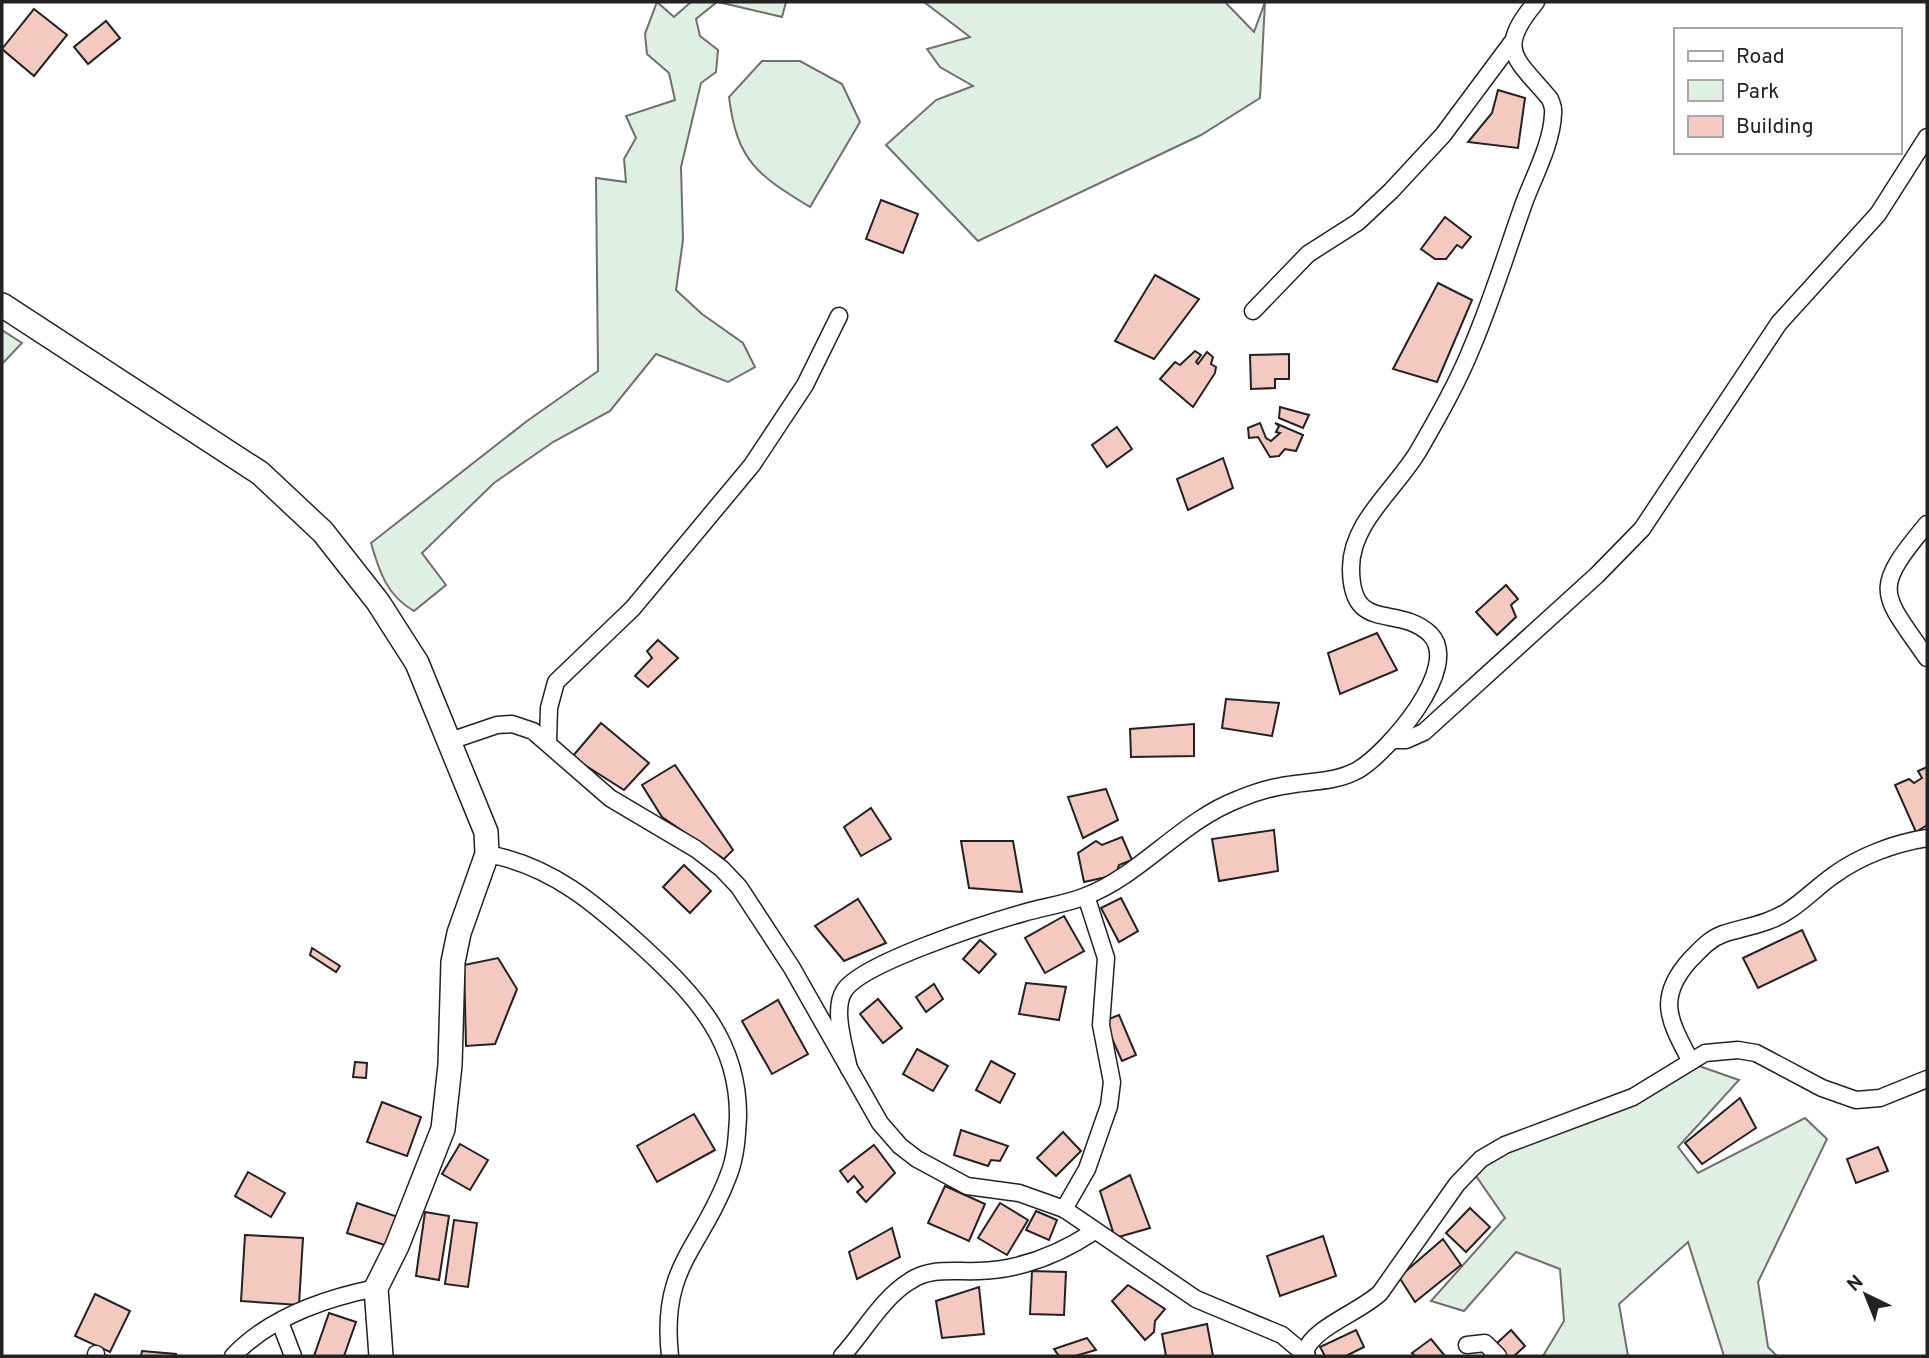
<svg xmlns="http://www.w3.org/2000/svg" width="1929" height="1358" font-family="Overpass,sans-serif">
<rect width="100%" height="100%" fill="#fff"/>
<!-- green -->
<g fill="#e0efe3" stroke="#6f6f6f" stroke-width="2">
<path d="M657,2L674,17L691,2H717L696,19L700,36L718,50L716,72L701,83L681,167L683,240L676,290L702,314L743,343L755,367L728,382L656,354L610,411L553,442L494,483L422,553L446,585L414,611C387,596 379,571 371,543L527,421L598,371L596,178L626,182L624,159L636,138L626,116L675,100L669,73L647,54L645,34Z"/>
<path d="M718,2H786L782,17Z"/>
<path d="M924,2H1225L1254,32L1265,2L1260,98L1201,135L978,241L886,145L936,100L973,86L940,67L927,49L970,37Z"/>
<path d="M762,61H800L842,84L860,122L810,207C758,175 737,162 729,97Z"/>
<path d="M2,330L22,343L2,364Z"/>
<path d="M1699,1066L1739,1080L1678,1147L1698,1173L1805,1118L1827,1139L1758,1282L1768,1347L1777,1356H1724L1688,1242L1619,1304L1628,1356H1543L1564,1321L1560,1269L1516,1252L1464,1311L1431,1301L1505,1218L1474,1173L1486,1160Z"/>
</g>
<!-- building -->
<g fill="#f3c9c0" stroke="#222" stroke-width="2">
<path d="M34,9L67,35L34,76L2,49Z"/>
<path d="M106,21L120,38L88,64L74,47Z"/>
<path d="M1498,90L1525,98L1518,148L1468,142L1492,113Z"/>
<path d="M881,200L918,214L903,253L866,239Z"/>
<path d="M1445,217L1471,237L1462,248L1457,245L1446,259H1435L1421,249Z"/>
<path d="M1155,275L1199,299L1154,359L1115,341Z"/>
<path d="M1438,283L1472,300L1437,382L1393,369Z"/>
<path d="M1195,351L1201,355L1196,362L1198,364L1207,352L1213,357L1211,364L1216,367L1215,373L1193,407L1160,379L1175,362L1180,365Z"/>
<path d="M1289,354V379H1275V388L1251,389L1250,355Z"/>
<path d="M1280,407L1309,415L1303,428L1279,418Z"/>
<path d="M1260,423L1266,438L1271,441L1280,433L1276,432L1279,426L1275,423L1303,435L1296,451L1285,449L1279,456L1270,457L1258,437L1249,438L1248,428Z"/>
<path d="M1117,427L1132,449L1107,467L1092,445Z"/>
<path d="M1223,458L1233,488L1188,510L1177,479Z"/>
<path d="M1506,585L1518,599L1511,605L1516,617L1497,635L1476,612Z"/>
<path d="M1377,633L1397,670L1340,694L1328,653Z"/>
<path d="M658,640L678,658L648,687L635,676L652,658L647,651Z"/>
<path d="M1226,699L1279,703L1272,736L1222,728Z"/>
<path d="M601,723L649,763L624,790L572,757Z"/>
<path d="M1194,724V756L1131,757L1130,729Z"/>
<path d="M675,765L733,850L724,859L662,817L642,785Z"/>
<path d="M1927,767V825L1916,832L1895,785L1909,779L1914,783L1922,778L1918,771Z"/>
<path d="M1106,789L1118,820L1083,838L1068,797Z"/>
<path d="M871,808L891,839L861,856L844,827Z"/>
<path d="M1274,830L1278,871L1219,881L1212,839Z"/>
<path d="M1122,837L1132,860L1119,865L1116,875L1084,882L1078,853L1096,841L1102,845Z"/>
<path d="M961,841H1013L1022,892L969,888Z"/>
<path d="M684,865L711,891L690,913L663,887Z"/>
<path d="M1121,898L1138,931L1119,942L1101,908Z"/>
<path d="M858,899L886,943L844,961L815,926Z"/>
<path d="M1064,916L1084,951L1045,973L1025,938Z"/>
<path d="M1802,930L1816,960L1758,988L1743,958Z"/>
<path d="M980,940L996,954L979,973L963,959Z"/>
<path d="M312,948L340,966L336,972L310,955Z"/>
<path d="M498,958L517,989L495,1044L466,1046L464,965Z"/>
<path d="M1026,983L1066,987L1059,1020L1019,1014Z"/>
<path d="M934,984L943,999L926,1012L916,997Z"/>
<path d="M878,999L902,1028L883,1043L860,1014Z"/>
<path d="M778,1000L808,1054L772,1074L742,1021Z"/>
<path d="M1119,1015L1136,1055L1122,1061L1104,1021Z"/>
<path d="M917,1049L948,1066L933,1091L903,1074Z"/>
<path d="M991,1061L1015,1074L1000,1103L976,1090Z"/>
<path d="M355,1062L367,1063L366,1078L353,1077Z"/>
<path d="M1740,1098L1756,1128L1702,1164L1685,1143Z"/>
<path d="M382,1102L421,1117L407,1156L367,1142Z"/>
<path d="M694,1114L715,1150L657,1182L637,1146Z"/>
<path d="M961,1130L1008,1146L1000,1161L991,1160L988,1166L954,1155Z"/>
<path d="M1063,1132L1081,1151L1056,1176L1037,1158Z"/>
<path d="M460,1144L488,1160L470,1190L442,1174Z"/>
<path d="M874,1145L895,1173L866,1202L857,1192L863,1187L854,1176L848,1182L840,1171Z"/>
<path d="M1878,1147L1888,1171L1856,1183L1847,1159Z"/>
<path d="M248,1172L285,1193L271,1217L235,1196Z"/>
<path d="M1130,1175L1150,1228L1115,1238L1100,1191Z"/>
<path d="M945,1186L985,1204L969,1241L928,1223Z"/>
<path d="M357,1203L398,1217L388,1246L347,1233Z"/>
<path d="M1000,1203L1028,1220L1007,1255L978,1238Z"/>
<path d="M1470,1208L1490,1227L1466,1252L1446,1233Z"/>
<path d="M1036,1211L1057,1220L1049,1240L1026,1230Z"/>
<path d="M425,1212L449,1216L439,1280L416,1276Z"/>
<path d="M454,1220L477,1223L468,1287L445,1284Z"/>
<path d="M892,1228L900,1257L857,1279L849,1252Z"/>
<path d="M245,1235L303,1238L299,1305L241,1301Z"/>
<path d="M1323,1236L1336,1276L1280,1296L1267,1256Z"/>
<path d="M1443,1239L1461,1265L1415,1302L1399,1277Z"/>
<path d="M1032,1271L1066,1272L1064,1315L1030,1314Z"/>
<path d="M1128,1285L1165,1309L1155,1321L1154,1332L1145,1340L1112,1301Z"/>
<path d="M979,1287L984,1334L942,1338L936,1301Z"/>
<path d="M95,1294L130,1311L110,1352L75,1336Z"/>
<path d="M329,1313L356,1322L344,1356H314Z"/>
<path d="M1207,1324L1213,1356H1166L1162,1334Z"/>
<path d="M1356,1330L1364,1347L1346,1356H1325L1320,1347Z"/>
<path d="M1511,1330L1525,1346L1514,1356H1507L1496,1344Z"/>
<path d="M1087,1338L1096,1350L1075,1356H1059L1054,1349Z"/>
<path d="M1431,1339L1445,1356H1415L1412,1353Z"/>
<path d="M142,1351L176,1354V1356H141Z"/>
</g>
<g fill="none" stroke-linecap="round" stroke-linejoin="round">
<defs>
<g id="street">
<path d="M1253,311L1308,254L1358,222L1391,191L1443,135L1513,41"/>
<path d="M1927,524C1871,591 1881,592 1927,658"/>
<path d="M1392,740H1406L1424,732L1597,575L1642,529L1779,323L1878,214L1927,137"/>
<path d="M450,741L497,725L512,724L533,731L610,798L696,849L722,869L739,887L792,968L880,1123L900,1146L917,1159L967,1186L1019,1193L1064,1209L1196,1299L1282,1335L1307,1356"/>
<path d="M548,742L549,708L556,682L633,608L752,465L805,385L839,316"/>
<path d="M487,854C551,865 597,905 644,948C696,996 739,1042 738,1117C737,1136 736,1156 729,1174C701,1250 660,1265 670,1356"/>
<path d="M1690,1060C1669,1020 1656,998 1690,960C1700,950 1709,939 1723,934C1744,927 1769,924 1788,911C1804,901 1818,886 1834,875C1860,856 1895,843 1927,838"/>
<path d="M849,1069C845,1048 832,1010 844,991C861,963 988,923 1023,913C1043,907 1066,904 1086,896C1142,874 1181,821 1239,799C1256,792 1276,786 1295,784C1317,781 1338,781 1358,770C1387,753 1463,667 1430,634C1397,603 1351,635 1351,568C1351,522 1397,488 1419,450C1438,417 1458,382 1472,347C1492,300 1507,251 1524,203C1534,176 1552,143 1553,114C1554,107 1552,105 1550,99C1516,58 1495,51 1536,2"/>
<path d="M1064,1209L1087,1169L1109,1106L1112,1082L1101,1025L1106,958L1086,896"/>
<path d="M280,1322L293,1356"/>
<path d="M1467,1345L1485,1343L1498,1356"/>
<path d="M1305,1352C1312,1328 1360,1312 1380,1293L1457,1184L1481,1159L1505,1145L1633,1097L1705,1053L1738,1050L1756,1053L1822,1088L1856,1100L1880,1098L1927,1079"/>
<path d="M96,1354V1356"/>
<path d="M233,1356C269,1318 326,1298 376,1288"/>
<path d="M842,1356C864,1332 882,1298 910,1281C931,1267 954,1272 978,1271C1020,1270 1058,1255 1093,1232"/>
</g>
<path id="secondary" d="M2,305L260,473L323,532L378,602L417,663L486,832L487,854L459,933L453,962L450,1065L443,1129L397,1246L376,1288L381,1356"/>
</defs>
<!-- street casing -->
<use href="#street" stroke="#222" stroke-width="19"/>
<!-- secondary casing -->
<use href="#secondary" stroke="#222" stroke-width="26"/>
<!-- street -->
<use href="#street" stroke="#fff" stroke-width="16"/>
<!-- secondary -->
<use href="#secondary" stroke="#fff" stroke-width="23"/>
</g>
<!-- border -->
<rect width="1929" height="1358" fill="none" stroke="#222222" stroke-width="7"/>
<!-- legend -->
<rect x="1674" y="28" width="228" height="126" fill="#ffffff" stroke="#a7a7a7" stroke-width="2"/>
<rect x="1688" y="51" width="35" height="10" fill="#ffffff" stroke="#a7a7a7" stroke-width="2"/>
<text x="1736" y="63" font-size="21" fill="#222222">Road</text>
<rect x="1688" y="80" width="35" height="21" fill="#e0efe3" stroke="#a7a7a7" stroke-width="2"/>
<text x="1736" y="98" font-size="21" fill="#222222">Park</text>
<rect x="1688" y="116" width="35" height="21" fill="#f3c9c0" stroke="#a7a7a7" stroke-width="2"/>
<text x="1736" y="133" font-size="21" fill="#222222">Building</text>
<!-- north arrow -->
<g transform="translate(1866 1295) rotate(317)" stroke="#ffffff" stroke-width="5" paint-order="stroke">
<path d="M0-5L12 26L0 18L-12 26Z" fill="#222222"/>
<text y="-10" font-size="19" font-weight="bold" text-anchor="middle" fill="#222222">N</text>
</g>
</svg>
